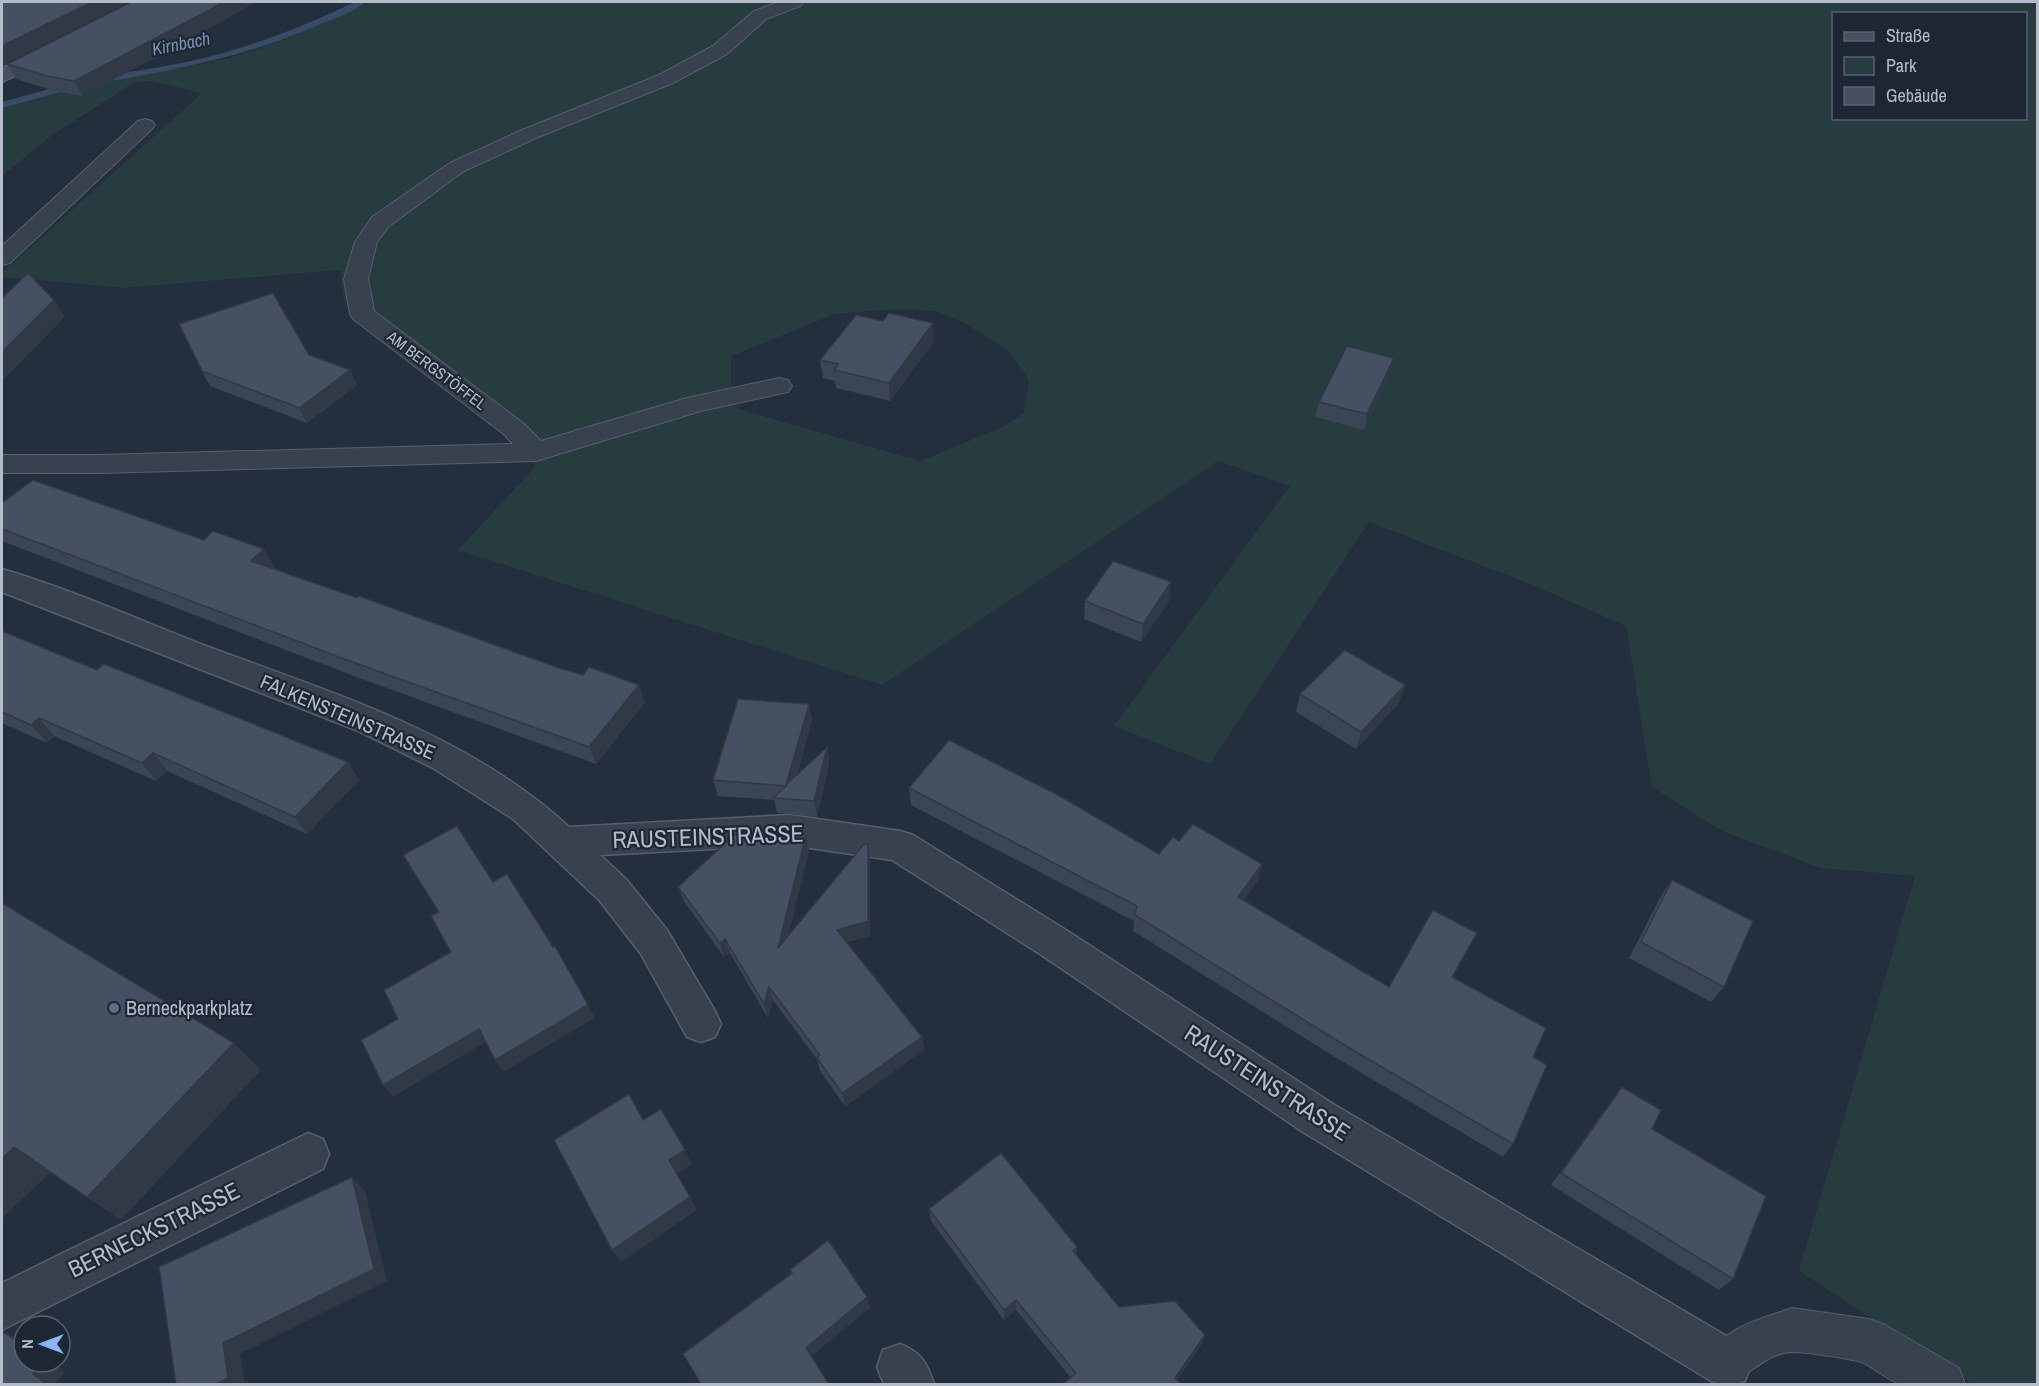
<svg xmlns="http://www.w3.org/2000/svg" width="2039" height="1386" font-family="'Archivo Narrow',sans-serif">
<rect width="100%" height="100%" fill="#242f3e"/>
<!-- green -->
<path fill="#263c3f" fill-rule="evenodd" d="M370,2H2037V1384H1972L1799,1271L1915,876L1821,868L1724,832L1652,787L1626,626L1535,586L1369,522L1210,764L1114,726L1290,486L1218,461L882,685L458,550L536,466L504,436L354,317L343,297L340,270L125,288L2,277V273L202,93L151,81L133,83L51,136L2,176V107C71,81 145,77 216,61C270,49 320,24 370,2ZM1834,14H2026V118H1834ZM895,309L937,311L964,323L1008,350L1029,380L1024,413L1003,427L920,461L738,409L731,385V356L835,314Z"/>
<g fill="none" stroke-linecap="round" stroke-linejoin="round">
<!-- stream -->
<g fill="#394c67" fill-rule="evenodd">
<path d="M355,2H366C354,12 335,18 321,24C249,56 176,70 99,83L94,80L99,77C137,70 175,66 212,56C262,43 309,24 355,2Z"/>
<path d="M74,82L79,85L78,87L2,108V102Z"/>
</g>
<defs>
<g id="lane">
<path d="M779,2H803L800,6L766,19L727,54L673,83L536,138L464,171L388,227L377,242L368,279L374,311L523,423L541,441L687,398L779,378L788,380L792,386L788,392L701,411L536,461L99,473H2V455H99L513,444L505,435L353,319L350,314L344,279L355,242L372,217L450,163L522,130L659,75L713,46L754,11Z"/>
<path d="M145,119L152,121L155,125L152,129L10,263L2,265V246L138,121Z"/>
<path d="M1792,1308L1869,1319L1885,1325L1959,1368L1965,1384C1949,1384 1916,1386 1901,1384C1889,1381 1877,1370 1866,1364C1856,1359 1805,1352 1793,1352C1759,1353 1749,1386 1712,1380L1706,1364C1721,1326 1757,1321 1792,1308Z"/>
</g>
<g id="street">
<path d="M2,569C70,589 139,620 206,646C332,693 468,734 569,827L790,815L900,831L913,835L1066,930L1333,1104L1745,1347L1751,1364L1745,1381C1732,1386 1724,1386 1711,1381L1303,1132L1040,954L892,860L790,845L600,855L626,879L667,930L715,1011L721,1024L715,1037L701,1042L687,1037L641,954L600,901L513,819L433,768L356,730L2,592Z"/>
<path d="M308,1133L323,1139L329,1154L323,1169L2,1330V1283Z"/>
<path d="M900,1344C921,1352 927,1363 934,1384H884L877,1367L883,1350Z"/>
</g>
<path id="secondary" d="M51,45L58,47L61,51L58,55L2,82V68Z"/>
</defs>
<!-- lane casing -->
<use href="#lane" stroke="#565f6c" stroke-width="2"/>
<!-- street casing -->
<use href="#street" stroke="#565f6c" stroke-width="3"/>
<!-- secondary casing -->
<use href="#secondary" stroke="#565f6c" stroke-width="3"/>
<!-- lane -->
<use href="#lane" fill="#38414e" fill-rule="evenodd"/>
<!-- street -->
<use href="#street" fill="#38414e" fill-rule="evenodd"/>
<!-- secondary -->
<use href="#secondary" fill="#465061" fill-rule="evenodd"/>
</g>
<!-- wall -->
<g fill="#3b4654">
<path d="M205,31L82,96L55,91L16,79L7,64Z"/>
<path d="M934,341L890,401L836,388L835,381L823,378L820,360Z"/>
<path d="M309,355L350,370L357,385L307,423L210,386L202,371Z"/>
<path d="M1394,358L1390,373L1364,430L1315,417L1319,402Z"/>
<path d="M2,503L204,540L264,549L274,567L273,568L645,702L596,764L354,676L2,541Z"/>
<path d="M1085,601H1169L1141,642L1084,619Z"/>
<path d="M2,631L97,670L348,762L359,780L307,834L167,771L156,781L54,736L47,743L2,723Z"/>
<path d="M1405,685L1399,703L1356,749L1296,712L1300,694Z"/>
<path d="M809,704L812,720L797,775L827,747L829,764L817,817L777,813L774,800L718,796L713,780Z"/>
<path d="M909,788L1159,854L1179,841L1262,864L1258,880L1243,900L1389,987L1477,933L1453,977L1533,1057L1513,1144L1503,1157L1340,1060L1133,931L1134,921L911,805Z"/>
<path d="M806,835L809,850L788,936L870,859V936L847,942L922,1037L924,1050L845,1106L820,1071L817,1059L773,1000L768,1018L730,953L724,957L684,901L678,887Z"/>
<path d="M1672,880L1724,987L1711,1002L1629,958L1661,896Z"/>
<path d="M1622,1087L1652,1129L1733,1279L1719,1290L1551,1185L1611,1101Z"/>
<path d="M929,1209L1077,1247L1076,1255L1119,1307L1205,1335L1201,1345L1177,1380L1071,1378L1016,1310L1004,1320L931,1221Z"/>
</g>
<!-- shaded-wall -->
<g fill="#303945">
<path d="M92,2H129L2,66V46Z"/>
<path d="M224,2H256L205,31L82,96L74,81Z"/>
<path d="M54,300L65,317L2,381V352Z"/>
<path d="M933,323L934,341L890,401L889,383Z"/>
<path d="M1394,358L1390,373L1364,430L1367,414Z"/>
<path d="M350,370L357,385L307,423L299,408Z"/>
<path d="M264,549L274,567L262,578L251,561Z"/>
<path d="M1171,582L1169,601L1141,642L1143,624Z"/>
<path d="M639,685L645,702L596,764L589,747Z"/>
<path d="M1405,685L1399,703L1356,749L1361,732Z"/>
<path d="M809,704L812,720L790,799L786,785Z"/>
<path d="M39,718L54,736L47,743L31,725Z"/>
<path d="M827,747L829,764L817,817L814,801Z"/>
<path d="M153,753L167,771L156,781L142,763Z"/>
<path d="M348,762L359,780L307,834L295,817Z"/>
<path d="M806,835L809,850L782,962L778,948Z"/>
<path d="M868,844L870,859V936L840,944L837,930Z"/>
<path d="M1262,864L1258,880L1234,913L1238,897Z"/>
<path d="M725,939L730,953L724,957L720,943Z"/>
<path d="M769,987L773,1000L768,1018L764,1004Z"/>
<path d="M588,1005L595,1018L503,1072L495,1060Z"/>
<path d="M479,1029L487,1041L393,1097L383,1085Z"/>
<path d="M922,1037L924,1050L845,1106L842,1093Z"/>
<path d="M234,1043L261,1070L121,1220L87,1197Z"/>
<path d="M14,1147L51,1172L2,1218V1159Z"/>
<path d="M685,1150L692,1164L677,1174L669,1160Z"/>
<path d="M352,1177L365,1191L387,1281L240,1354L245,1384H216L223,1343Z"/>
<path d="M690,1197L697,1210L621,1262L612,1250Z"/>
<path d="M867,1297L870,1308L810,1357L806,1348Z"/>
<path d="M1016,1300V1310L1004,1320V1310Z"/>
<path d="M4,1332L24,1341V1347Z"/>
<path d="M1205,1335L1201,1345L1174,1384L1175,1378Z"/>
<path d="M43,1362H52L65,1372L55,1384H56H46L33,1374Z"/>
</g>
<!-- building -->
<g fill="#455162" stroke="#303945" stroke-width="1.5">
<path d="M2,2H92L2,46Z"/>
<path d="M131,2H224L198,16L74,81L47,76L7,64Z"/>
<path d="M28,273L54,300L2,352V298Z"/>
<path d="M273,293L309,355L350,370L299,408L202,371L179,324Z"/>
<path d="M889,313L933,323L889,383L834,370L838,364L820,360L856,315L883,321Z"/>
<path d="M1347,346L1394,358L1367,414L1319,402Z"/>
<path d="M33,480L204,540L213,531L264,549L251,561L357,598L359,596L559,668L583,675L589,667L639,685L589,747L344,659L2,529V503Z"/>
<path d="M1113,561L1171,582L1143,624L1085,601Z"/>
<path d="M2,631L97,670L104,664L348,762L295,817L153,753L142,763L39,718L31,725L2,712Z"/>
<path d="M1345,650L1405,685L1361,732L1300,694Z"/>
<path d="M738,699L809,704L786,785L827,747L814,801L773,798L786,786L713,780Z"/>
<path d="M949,740L1058,795L1159,854L1173,837L1179,841L1193,824L1262,864L1238,897L1389,987L1433,910L1477,933L1452,977L1546,1028L1533,1057L1547,1065L1513,1144L1346,1046L1135,915L1137,906L909,788Z"/>
<path d="M457,826L493,882L507,874L553,947L555,946L588,1005L495,1060L479,1029L383,1085L361,1040L398,1019L384,990L451,952L431,916L439,912L403,855Z"/>
<path d="M786,832L806,835L778,948L864,844H868V921L837,930L922,1037L842,1093L817,1058L820,1055L769,987L764,1004L725,939L720,943L678,887L734,835Z"/>
<path d="M1672,880L1753,921L1724,987L1641,942Z"/>
<path d="M2,903L234,1043L87,1197L14,1147L2,1159Z"/>
<path d="M1622,1087L1661,1110L1652,1129L1766,1196L1733,1279L1561,1173Z"/>
<path d="M629,1094L643,1120L661,1109L685,1150L669,1160L690,1197L612,1250L554,1140Z"/>
<path d="M1001,1153L1077,1247L1073,1251L1119,1307L1175,1301L1205,1335L1175,1378L1181,1384H1063L1076,1373L1016,1300L1004,1310L929,1209Z"/>
<path d="M352,1177L374,1269L223,1343L228,1378L216,1384H176L159,1267Z"/>
<path d="M828,1240L867,1297L806,1348L829,1384H701L683,1354L792,1273L790,1270Z"/>
<path d="M4,1332L24,1347V1362H43L33,1374L46,1384H2V1335Z"/>
</g>
<!-- markers -->
<circle fill="#5c6f8a" stroke="#1d2633" stroke-width="2" cx="114" cy="1008" r="6"/>
<g text-anchor="middle" stroke-width="4.5" stroke-linejoin="round" paint-order="stroke">
<!-- far-street labels -->
<g font-size="16" fill="#b4bcc9" stroke="#1d2633">
<text transform="translate(437 370) rotate(37)" y="6">AM BERGSTÖFFEL</text>
</g>
<!-- far-water labels -->
<g font-size="18" font-style="italic" fill="#7c92b1" stroke="#1d2633">
<text transform="translate(181 44) rotate(-11)" y="6">Kirnbach</text>
</g>
<!-- street labels -->
<g font-size="20" fill="#b4bcc9" stroke="#1d2633">
<text transform="translate(348 717) rotate(23)" y="7">FALKENSTEINSTRASSE</text>
</g>
<!-- poi labels -->
<g font-size="20" fill="#b4bcc9" stroke="#1d2633" text-anchor="start">
<text x="126" y="1015">Berneckparkplatz</text>
</g>
<!-- near-street labels -->
<g font-size="24" fill="#b4bcc9" stroke="#1d2633">
<text transform="translate(708 837) rotate(-2)" y="8">RAUSTEINSTRASSE</text>
<text transform="translate(1267 1083) rotate(33)" y="8">RAUSTEINSTRASSE</text>
<text transform="translate(154 1230) rotate(-26)" y="8">BERNECKSTRASSE</text>
</g>
</g>
<!-- border -->
<rect width="2039" height="1386" fill="none" stroke="#b4bcc9" stroke-width="6"/>
<!-- legend -->
<rect x="1832" y="12" width="195" height="108" fill="#1d2633" stroke="#59626f" stroke-width="1.5"/>
<rect x="1844" y="32" width="30" height="9" fill="#465061" stroke="#59626f" stroke-width="1.5"/>
<text x="1886" y="42" font-size="18" fill="#b4bcc9">Straße</text>
<rect x="1844" y="57" width="30" height="18" fill="#263c3f" stroke="#59626f" stroke-width="1.5"/>
<text x="1886" y="72" font-size="18" fill="#b4bcc9">Park</text>
<rect x="1844" y="87" width="30" height="18" fill="#455162" stroke="#59626f" stroke-width="1.5"/>
<text x="1886" y="102" font-size="18" fill="#b4bcc9">Gebäude</text>
<!-- north arrow -->
<g transform="translate(42 1344) rotate(270)"><circle r="28" fill="#1d2633" stroke="#59626f" stroke-width="1.5"/>
<path d="M0-4.5L10 22L0 15L-10 22Z" fill="#8ab4f8"/>
<text y="-9" font-size="16" font-weight="bold" text-anchor="middle" fill="#b4bcc9">N</text>
</g>
</svg>
